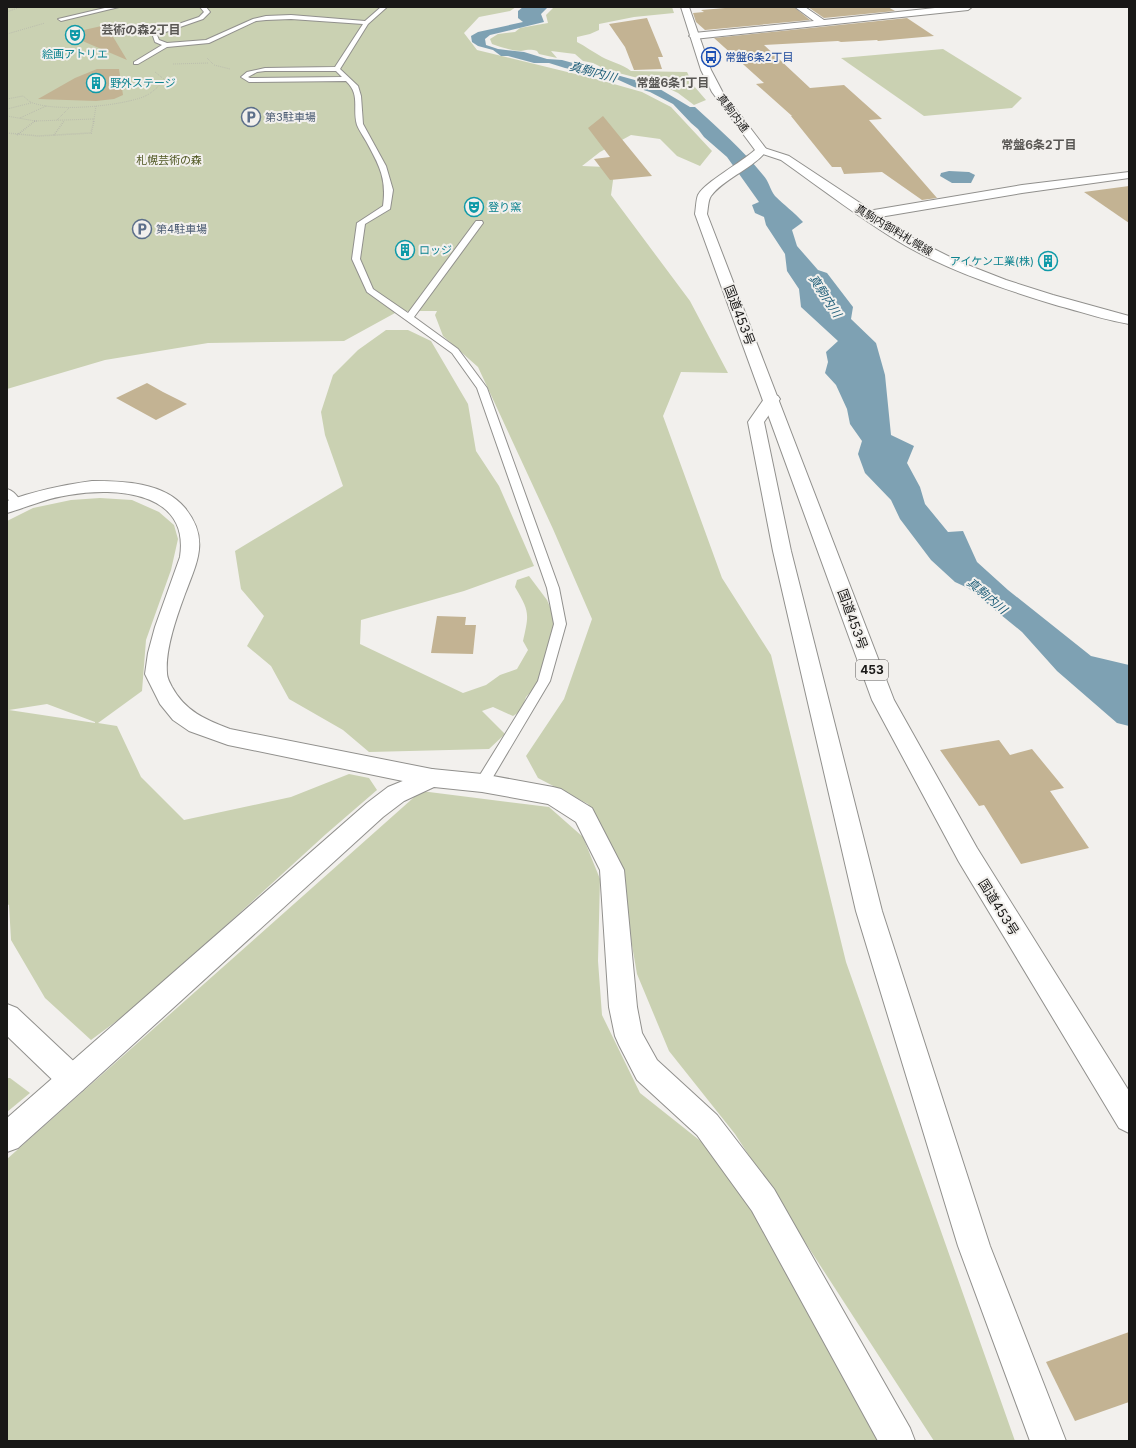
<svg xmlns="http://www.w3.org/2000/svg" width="1136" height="1448" font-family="Inter,'Noto Sans JP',sans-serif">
<rect width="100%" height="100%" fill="#f2f0ed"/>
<!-- green -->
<g fill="#cad1b2" fill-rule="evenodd">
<path d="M7,7H516L510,11L479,17L464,33L477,50L596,79L642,92L671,107L712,151L700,166L677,156L660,139L631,135L600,152L582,166L606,167L614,173L611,195L690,301L728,373L681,372L663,416L722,578L771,655L846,962L1015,1441H934L735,1134L669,1051L637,974L617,859L588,804L538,778L526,756L564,699L592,619L553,529L478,367L443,336L435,315L437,311H394L395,313L344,341L208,343L105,360L7,389Z"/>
<path d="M554,7H672L674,13L634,17L599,24V30L590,34L577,37V42C585,46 593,52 602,57C611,62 622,64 631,71L687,72L694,86L706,100L694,105L678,93L657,83L607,70L593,63L583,61L575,54L551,51L557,58L539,54L537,51C530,49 528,50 521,51C512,51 501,47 492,44L490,39L498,34L515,32L520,28L548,23L546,15Z"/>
<path d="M943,49L1022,98L1012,108L924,116L841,58Z"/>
<path d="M386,330H408L431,341L468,404L476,451L499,486L534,566L464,591L361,620L360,644L463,693L486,685L500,675L517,669L528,650L523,641C529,614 530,612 515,587L517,580L529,576L547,600L557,623L537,685L526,697L521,711L513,716L493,707L482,711L505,734L489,749L369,752L343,730L289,699L271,666L247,646L264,616L241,589L235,551L343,486L325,435L321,412L333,375L358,350Z"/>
<path d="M100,498L132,500L159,512L174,525L178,539L171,570L146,640L142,691L98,723L117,726L141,777L184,820L291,797L349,774L369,778L377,790L326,834L141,1003L91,1040L45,998L11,940L9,905L7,904V521L33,508L71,500ZM47,704L95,722V723L9,710Z"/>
<path d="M421,791L549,807L583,837L600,879L598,961L602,1015L640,1093L703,1143L754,1199L885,1441H7V1159Z"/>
<path d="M7,1078H10L30,1093L7,1112Z"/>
</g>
<!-- water -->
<g fill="#7ea1b3">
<path d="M523,7H548L541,14L544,22L490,35L485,39L486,45L498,49L524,52L547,59L562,60L653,85L690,107H695C718,128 743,150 763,175C769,181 770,190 775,196C784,205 794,212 803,222L792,230L797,246L818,270L827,273L853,307L851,319L876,343L885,375L891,435L914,446L907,463L920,487L925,504L948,532L963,531L977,562L1008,590L1091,656L1129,665V726L1117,723L1057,671L1022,632L968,588L955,582L931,560L900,519L891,500L865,473L858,454L862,441L850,424L847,409L836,385L825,373L828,362L826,352L838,341L801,307L799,289L787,271L785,254L766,225L764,217L755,213L752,205L759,202L727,157L704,137L698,129L691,123L673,104L650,92L634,87L612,77L565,68L549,63H534L508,56H501L493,50L478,46L472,42L471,36L478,32L523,22L518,18V11Z"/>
<path d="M949,171L969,172L975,175L971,183H952L940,176L941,173Z"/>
</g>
<!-- building -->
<g fill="#c3b393">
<path d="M737,7H794L810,20L705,30L696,22L693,13L704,12L701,10Z"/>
<path d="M808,7H888L895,11L824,18Z"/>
<path d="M647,18L663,57H658L662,69L634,70L625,47L609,24Z"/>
<path d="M907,18L934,36L878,41L877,40L841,42L838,41L764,45L810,88L844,85L882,119L869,120L937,198L922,200L882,172L844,174L841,167H832L791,116H792L756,84L764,83L714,38Z"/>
<path d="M106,25L127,60L66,34Z"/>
<path d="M97,69H119L123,95L114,99L96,101L38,99L75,78Z"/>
<path d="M603,116L652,176L610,180L594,159L610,157L588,128Z"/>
<path d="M1129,186V223L1084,192Z"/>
<path d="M147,383L163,392L187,404L156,420L116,398Z"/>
<path d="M437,616L466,617L465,625H476L473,654L431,653Z"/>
<path d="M999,740L1010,755L1032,749L1064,788L1050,791L1089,848L1021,864L984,805L979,806L940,750Z"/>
<path d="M1129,1332V1402L1075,1421L1046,1362Z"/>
</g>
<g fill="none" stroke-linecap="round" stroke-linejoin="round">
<defs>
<g id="lane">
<path d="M109,7H119L61,21L58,19Z"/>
<path d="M200,7H206L210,12L203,19L157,35L159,40L167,43L206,40L253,19L266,16L291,15L365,21L381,7H387L368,24L340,69L358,86L361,96L363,124L386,166L393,190L390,209L365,224L360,259L373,289L408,313L476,221H482L483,223L414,317L458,349L487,388L559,588L566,624L550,681L487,787L482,788L477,787L475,783L538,681L554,624L547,588L477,388L452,353L367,292L352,259L357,223L383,206C387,178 379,165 366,141C363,136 359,130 357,125C352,108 361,95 346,81L249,82L241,77L247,72L265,68L335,67L363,24L291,19L266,20L256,21L209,43L167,47L138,64H134V62L162,45L155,42L152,33L199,17L204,12ZM265,71H336L342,77L250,78L248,77L257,72Z"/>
<path d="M7,489C13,490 19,498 22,503L21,505H13L7,498Z"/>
</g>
<g id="street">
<path d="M795,7H805L824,20L944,7H972L968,10L694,39L689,36L694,33L814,21Z"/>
<path d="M1129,172V178L1022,193L868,219L864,218L862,215L864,212L868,211L1022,185Z"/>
<path d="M92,481C122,481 164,482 185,508C210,539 197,562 185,594C177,616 165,649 167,673C167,678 170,683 172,687C185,711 206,720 230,729L432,769L440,772L444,778L440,784L432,787L228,745L189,731L173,720L160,704L145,674L148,653L155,627L180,557C190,491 115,487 69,495C47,498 28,507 7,513V501C35,491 62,485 92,481Z"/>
<path d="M7,1004L17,1008L83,1070L87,1080L83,1090L73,1094L63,1090L7,1036Z"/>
</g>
<g id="secondary">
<path d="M761,147L789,156L916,240L960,262L1006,280L1053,295L1129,316V324C1105,320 1082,312 1059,306C1007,290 954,273 906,246C863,221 822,189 781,160L757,152L755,150L757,148Z"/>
<path d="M772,394L778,396L780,399L764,422L791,551L882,911L990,1246L1066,1441H1030L958,1246L856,911L773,551L748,422L766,396Z"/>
<path d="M432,769L482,774L553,787L561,789L592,808L624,870L637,1007L642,1033L657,1060L717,1115L774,1189L910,1428L915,1441H878L752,1211L697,1135L637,1080L619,1045L615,1036L609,1007L600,870L576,822L548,804L482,792L434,787L404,801L383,817L83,1090L18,1148L7,1152V1118L367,803L388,787Z"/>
</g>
<path id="highway" d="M681,7H689L711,70L722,91L767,150C753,169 724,178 711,196C708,200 708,209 707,214L894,700L977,848L1129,1091V1133L1119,1128L959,862L872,700L695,214C696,208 696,200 698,195C705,182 742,162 755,150L712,92L701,70Z"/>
</defs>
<!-- lane casing -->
<use href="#lane" stroke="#91908d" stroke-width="2"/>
<!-- street casing -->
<use href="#street" stroke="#91908d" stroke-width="2"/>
<!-- secondary casing -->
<use href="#secondary" stroke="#91908d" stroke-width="2"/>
<!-- highway casing -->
<use href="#highway" stroke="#91908d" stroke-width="2"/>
<!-- path-far1 -->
<g stroke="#aeacaa" stroke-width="1" stroke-dasharray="0.5 1.5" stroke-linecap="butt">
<path d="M7,12L20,7"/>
<path d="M7,34L45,23"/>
<path d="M207,58L214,65L230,69"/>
<path d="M173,64L209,63"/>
<path d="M7,99L23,96C26,98 29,102 33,103C58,112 119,106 143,97C153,93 158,86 165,80L155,72"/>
<path d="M7,109L31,103"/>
<path d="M7,116L35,121L94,119L96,106"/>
<path d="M20,118L46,106"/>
<path d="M57,120L69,108"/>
<path d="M93,122L94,119"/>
</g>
<!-- path -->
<g stroke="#aeacaa" stroke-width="1.5" stroke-dasharray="0.5 1.5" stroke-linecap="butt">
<path d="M34,121H38"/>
<path d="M7,133L38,136L91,133L94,121"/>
<path d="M17,135L35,121"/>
<path d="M54,135L64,121"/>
</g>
<!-- lane -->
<use href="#lane" fill="#fff" fill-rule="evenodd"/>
<!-- street -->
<use href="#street" fill="#fff" fill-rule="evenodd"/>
<!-- secondary -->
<use href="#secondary" fill="#fff" fill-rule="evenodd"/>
<!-- highway -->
<use href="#highway" fill="#fff" fill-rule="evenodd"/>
</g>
<!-- icons -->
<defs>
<symbol id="theatre-ring" viewBox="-11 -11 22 22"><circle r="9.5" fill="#f2f0ed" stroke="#0f9aa8" stroke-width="1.5"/><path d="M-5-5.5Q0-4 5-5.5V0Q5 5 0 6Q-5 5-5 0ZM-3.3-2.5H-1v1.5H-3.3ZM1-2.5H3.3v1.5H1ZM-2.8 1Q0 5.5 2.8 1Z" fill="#0f9aa8"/></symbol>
<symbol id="bus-ring" viewBox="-11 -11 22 22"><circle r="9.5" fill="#f2f0ed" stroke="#1a4fb4" stroke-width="1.5"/><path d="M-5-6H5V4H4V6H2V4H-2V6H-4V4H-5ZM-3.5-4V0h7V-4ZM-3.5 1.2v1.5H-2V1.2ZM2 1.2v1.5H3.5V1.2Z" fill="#1a4fb4"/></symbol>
<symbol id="building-ring" viewBox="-11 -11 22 22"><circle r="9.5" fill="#f2f0ed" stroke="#0f9aa8" stroke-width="1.5"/><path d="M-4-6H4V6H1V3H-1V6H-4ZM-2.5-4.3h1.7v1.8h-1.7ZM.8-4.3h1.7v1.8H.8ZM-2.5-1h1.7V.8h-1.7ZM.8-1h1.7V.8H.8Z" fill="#0f9aa8"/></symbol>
<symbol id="parking-ring" viewBox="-11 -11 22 22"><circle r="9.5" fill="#f2f0ed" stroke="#5c6f8a" stroke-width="1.5"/><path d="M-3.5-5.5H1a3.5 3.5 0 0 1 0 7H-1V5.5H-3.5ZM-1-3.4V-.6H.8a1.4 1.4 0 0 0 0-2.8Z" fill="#5c6f8a"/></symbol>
</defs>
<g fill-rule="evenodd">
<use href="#theatre-ring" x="64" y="24" width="22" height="22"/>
<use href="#bus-ring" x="700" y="46" width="22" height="22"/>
<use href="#building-ring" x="85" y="72" width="22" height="22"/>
<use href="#parking-ring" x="240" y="106" width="22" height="22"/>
<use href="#theatre-ring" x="463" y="196" width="22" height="22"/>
<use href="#parking-ring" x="131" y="218" width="22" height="22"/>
<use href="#building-ring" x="394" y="239" width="22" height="22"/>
<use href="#building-ring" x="1037" y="250" width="22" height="22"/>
</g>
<g text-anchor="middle" stroke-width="4" stroke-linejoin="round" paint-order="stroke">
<!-- far-culture labels -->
<g font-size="11" fill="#0d838f" stroke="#f2f0ed" text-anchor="start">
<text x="75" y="58" text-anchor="middle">絵画アトリエ</text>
<text x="110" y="87">野外ステージ</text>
<text x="488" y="211">登り窯</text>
<text x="419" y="254">ロッジ</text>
<text x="1034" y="265" text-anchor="end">アイケン工業(株)</text>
</g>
<!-- far-transit labels -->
<g font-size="11" fill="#164399" stroke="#f2f0ed" text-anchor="start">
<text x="725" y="61">常盤6条2丁目</text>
</g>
<!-- far-street labels -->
<g font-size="11" fill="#191817" stroke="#f2f0ed">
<text transform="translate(733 113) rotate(53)" y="4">真駒内通</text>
<text transform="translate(894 230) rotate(31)" y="4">真駒内御料札幌線</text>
</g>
<!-- far-service labels -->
<g font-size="11" fill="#4e5e75" stroke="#f2f0ed" text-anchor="start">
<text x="265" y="121">第3駐車場</text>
<text x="156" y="233">第4駐車場</text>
</g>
<!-- far-park labels -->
<g font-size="11" fill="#515924" stroke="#f2f0ed">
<text x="169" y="164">札幌芸術の森</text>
</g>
<!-- far-neighbourhood labels -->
<g font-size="12" font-weight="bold" fill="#595754" stroke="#f2f0ed">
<text x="141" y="34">芸術の森2丁目</text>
<text x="673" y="87">常盤6条1丁目</text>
<text x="1039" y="149">常盤6条2丁目</text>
</g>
<!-- far-water labels -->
<g font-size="12" font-style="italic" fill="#1d5d78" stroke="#f2f0ed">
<text transform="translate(593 72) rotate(15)" y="4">真駒内川</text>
<text transform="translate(825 296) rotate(57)" y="4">真駒内川</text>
<text transform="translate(987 596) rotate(40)" y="4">真駒内川</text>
</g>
<!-- shield labels -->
<rect fill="#f2f0ed" stroke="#5a5957" stroke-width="1" x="856" y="660" width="32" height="20" rx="3"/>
<g font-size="12" font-weight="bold" fill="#191817">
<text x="872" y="674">453</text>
</g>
<!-- street labels -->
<g font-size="13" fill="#191817" stroke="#f2f0ed">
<text transform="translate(740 315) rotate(69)" y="5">国道453号</text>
<text transform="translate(853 619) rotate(70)" y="5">国道453号</text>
<text transform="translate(999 907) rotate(58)" y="5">国道453号</text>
</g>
</g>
<!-- border -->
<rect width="1136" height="1448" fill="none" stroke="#191817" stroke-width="16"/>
</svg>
